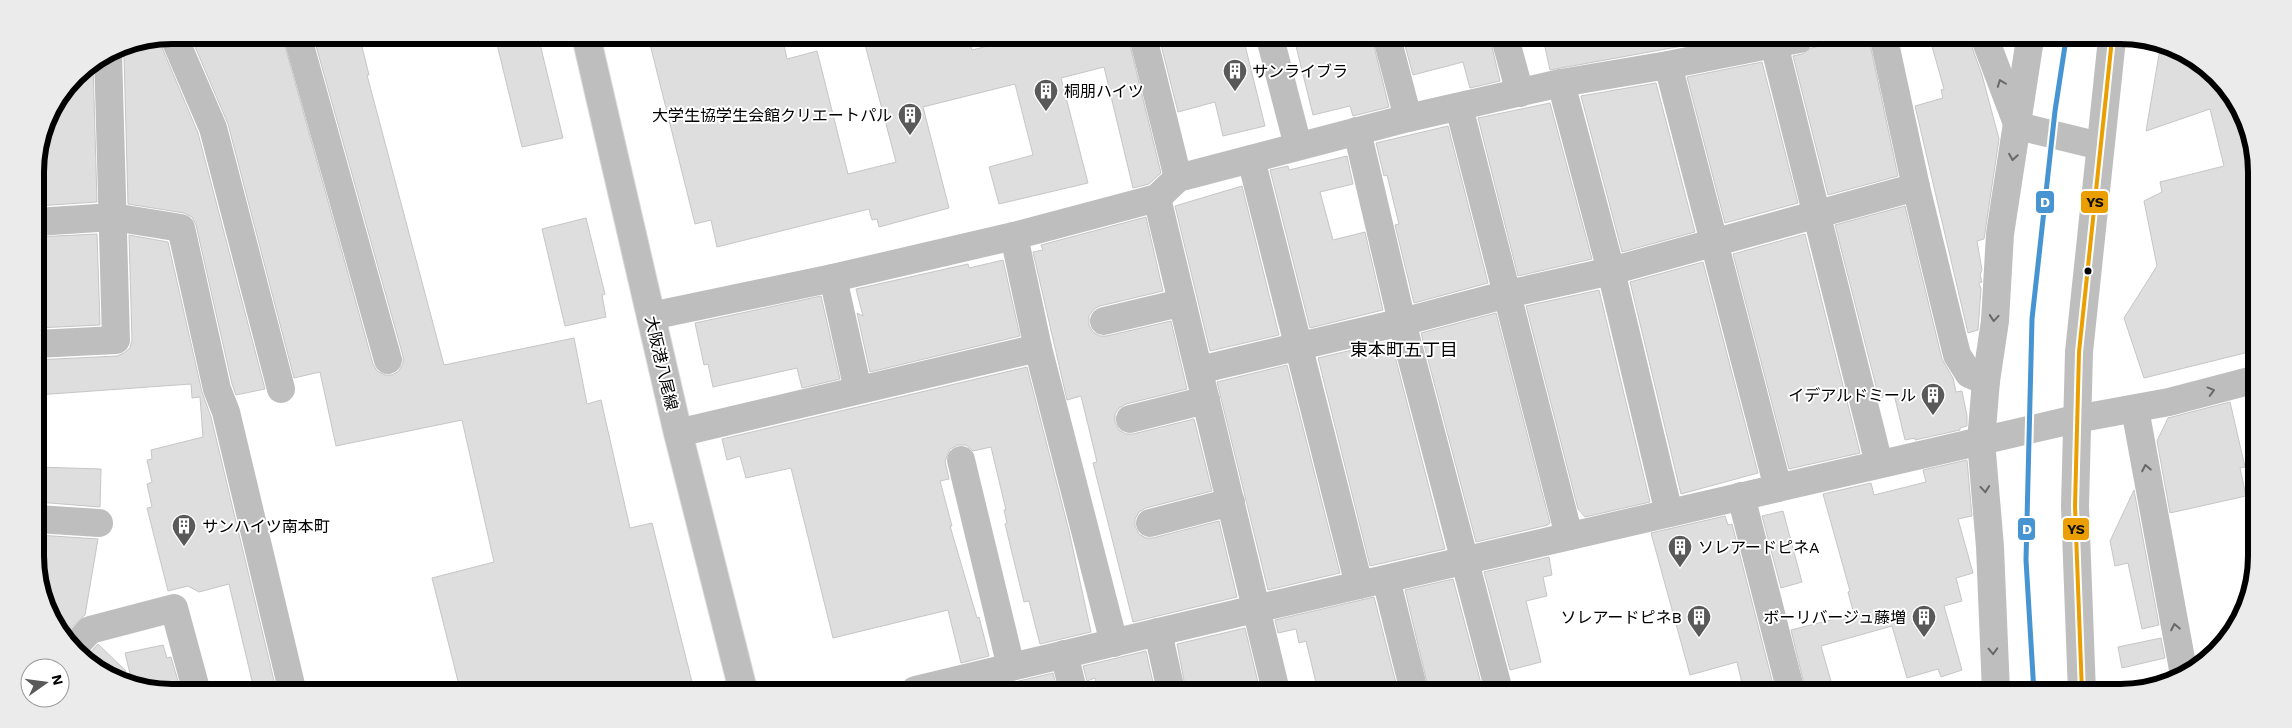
<svg xmlns="http://www.w3.org/2000/svg" width="2292" height="728" font-family="'Work Sans','Noto Sans JP',sans-serif">
<rect width="100%" height="100%" fill="#fff"/>
<!-- building -->
<g fill="#dedede" stroke="#c6c6c6">
<path d="M190,35H282L373,364L377,371L385,375H392L399,371L403,363V356L313,35H359L369,75H367L444,365L574,338L587,404L601,400L630,528L652,523L694,690L460,689L432,578L494,562L462,420L336,446L320,372L294,378L228,124Z"/>
<path d="M495,36H538L563,138L522,147Z"/>
<path d="M648,36H782L787,59L817,51L848,174L896,162L863,37H968L972,50L1024,37H1051L1053,43L1075,37H1128L1161,173L1149,184L1133,188L1104,67L1061,78L1088,183L999,204L989,167L1033,155L1015,84L923,107L949,208L879,227L877,219L872,220L869,209L717,247L711,220L695,224Z"/>
<path d="M1159,37H1243L1265,126L1223,136L1215,102L1178,112Z"/>
<path d="M158,38L198,133L265,389L236,395L232,384L196,225L192,217L184,213L128,204L124,54L128,53L125,44Z"/>
<path d="M1294,38H1372L1389,107L1353,116L1350,106L1313,115Z"/>
<path d="M1403,38H1490L1500,81L1470,88L1463,62L1413,75Z"/>
<path d="M1543,38H1616L1721,39L1550,70Z"/>
<path d="M1855,39H1869L1898,176L1828,195L1793,56L1802,54L1811,48Z"/>
<path d="M1930,39H1969L1982,75L1999,139L1984,239L1977,241L1982,270L1980,275L1982,282L1979,283L1981,289L1978,330L1968,333L1915,106L1943,98L1941,90L1944,89Z"/>
<path d="M2161,43L2217,75L2254,145L2253,351L2144,378L2124,318L2157,266L2144,201L2162,192L2160,182L2224,166L2210,109L2146,131Z"/>
<path d="M1762,62L1798,203L1725,223L1687,77Z"/>
<path d="M90,65H93L97,202L36,206L35,163L46,119L75,75Z"/>
<path d="M1656,83L1695,232L1622,252L1581,96Z"/>
<path d="M1550,103L1592,259L1518,276L1478,118Z"/>
<path d="M1448,126L1488,283L1414,303L1395,225L1399,224L1387,175L1384,176L1376,143Z"/>
<path d="M1347,156L1353,184L1320,192L1333,240L1365,232L1383,310L1310,328L1270,170L1288,166L1289,170Z"/>
<path d="M1242,186L1279,335L1210,351L1175,206Z"/>
<path d="M1905,206L1942,359L1953,378L1956,392L1962,391L1967,416V426L1960,428V430L1915,440V438L1905,440L1894,394L1879,398L1835,225Z"/>
<path d="M1146,217L1163,291L1100,306L1094,309L1089,316V325L1093,332L1100,336H1107L1171,321L1187,389L1126,404L1119,408L1115,414V422L1119,430L1126,434H1133L1194,419L1212,491L1146,508L1139,512L1135,519V526L1139,534L1146,538H1153L1219,521L1237,597L1133,622L1093,463L1097,462L1081,396L1067,400L1033,252L1043,250L1041,245Z"/>
<path d="M586,218L605,294L602,295L606,317L565,326L542,229Z"/>
<path d="M97,234L100,325L36,328V237Z"/>
<path d="M1805,234L1860,453L1789,469L1733,254Z"/>
<path d="M129,235L168,242L202,392L211,417L276,689H254L229,584L199,592L188,586L168,591L147,508L152,507L147,484L152,482L147,460L152,459L151,450L203,437L200,397L192,398L191,384L37,395L36,360L117,356L124,353L130,348L132,340Z"/>
<path d="M1003,260L1020,336L870,372L857,313L863,316L856,289L968,264L969,268Z"/>
<path d="M1703,262L1758,473L1681,494L1630,282Z"/>
<path d="M1599,290L1650,502L1585,517L1578,509L1526,306Z"/>
<path d="M821,296L840,379L802,388L797,368L713,387L708,364L704,365L695,323Z"/>
<path d="M1496,313L1550,523L1548,525L1476,542L1421,333Z"/>
<path d="M1391,341L1445,549L1370,566L1318,358Z"/>
<path d="M1287,365L1340,573L1268,590L1217,382Z"/>
<path d="M1027,367L1069,531L1091,632L1040,644L1029,601L1024,602L1005,524L1007,523L1004,510H1006L991,447L973,451L966,445H958L950,449L945,461L949,479L940,481L952,526H950L977,618L979,617L989,656L961,663L948,610L833,638L791,468L746,478L740,456L727,460L722,439Z"/>
<path d="M2230,402L2245,467L2240,468L2246,496L2170,513L2157,441L2168,418Z"/>
<path d="M1967,460L1972,516L1958,519L1973,573L1956,578L1962,601L1944,606L1962,670L1941,677L1938,669L1907,678L1892,626L1821,646L1834,692H1806L1791,630L1854,614L1848,592L1850,591L1823,494L1871,483L1874,495L1926,482L1923,470Z"/>
<path d="M37,467L101,469L100,507L37,502Z"/>
<path d="M2134,490L2159,625L2142,629L2128,563L2115,566L2110,541Z"/>
<path d="M1783,511L1802,582L1781,588L1762,516Z"/>
<path d="M1725,516L1728,525L1732,524L1775,692H1744L1737,662L1690,675L1651,533Z"/>
<path d="M38,535L98,539L85,615L64,635L38,583Z"/>
<path d="M1549,557L1552,575L1543,577L1547,596L1526,601L1541,662L1510,670L1484,572Z"/>
<path d="M1453,579L1483,691H1429L1405,590Z"/>
<path d="M1374,597L1398,691H1318L1306,641L1299,643L1296,629L1278,633L1275,620Z"/>
<path d="M1245,628L1260,691H1186L1177,644Z"/>
<path d="M2161,638L2165,658L2122,668L2118,647Z"/>
<path d="M98,644L126,671L120,678L86,657Z"/>
<path d="M163,645L167,658L171,657L180,688H137L133,686L125,653Z"/>
<path d="M1146,651L1155,691L1098,690L1095,678L1087,681L1083,666Z"/>
<path d="M1053,673L1057,689L1050,690H981Z"/>
</g>
<g fill="none" stroke-linecap="round" stroke-linejoin="round">
<defs>
<path id="major" d="M586,36L678,433L743,690"/>
</defs>
<!-- major casing -->
<use href="#major" stroke="#dbdbdb" stroke-width="30"/>
<!-- minor -->
<g stroke="#bebebe" stroke-width="28">
<path d="M173,35L213,128L281,389"/>
<path d="M297,35L388,360"/>
<path d="M1143,37L1178,178"/>
<path d="M1270,38L1298,146"/>
<path d="M1387,38L1408,118"/>
<path d="M1505,38L1520,93"/>
<path d="M1884,39L1916,187L1957,355L1969,374L1986,381"/>
<path d="M1985,39L2018,126L2100,146"/>
<path d="M1774,44L1879,464"/>
<path d="M1668,65L1778,488"/>
<path d="M1561,83L1611,271L1669,513"/>
<path d="M1459,107L1569,536"/>
<path d="M1357,131L1402,322L1499,691"/>
<path d="M1251,159L1359,585"/>
<path d="M1157,198L1276,691"/>
<path d="M36,222L113,217L181,228L217,389L226,412L292,689"/>
<path d="M1014,236L1038,348L1114,643"/>
<path d="M833,278L858,390"/>
<path d="M651,316L833,278L1014,236L1157,198L1178,178L1408,118L1561,83L1668,65L1799,39"/>
<path d="M1104,321L1180,303"/>
<path d="M36,344L116,340L108,53"/>
<path d="M1199,370L1402,322L1508,294L1611,271L1916,187"/>
<path d="M2135,409L2184,675"/>
<path d="M1130,419L1206,400"/>
<path d="M678,433L1038,348"/>
<path d="M961,460L1011,667"/>
<path d="M1741,496L1791,692"/>
<path d="M37,519L99,523"/>
<path d="M1150,523L1231,502"/>
<path d="M1386,579L1414,691"/>
<path d="M1158,632L1171,691"/>
<path d="M72,649L90,630L174,608L196,689"/>
<path d="M1064,654L1073,690"/>
<path d="M915,690L1255,609L1981,441L2076,419L2169,402L2253,380"/>
<path d="M1996,692L1990,547L1981,441L1986,381L1995,321L2000,234L2030,39"/>
<path d="M2082,693L2075,506L2079,352L2112,39"/>
</g>
<!-- major -->
<use href="#major" stroke="#bebebe" stroke-width="28"/>
<defs>
<path id="bus-1" d="M2082,693L2075,506L2079,352L2112,39"/>
</defs>
<!-- bus-1 casing -->
<use href="#bus-1" stroke="#fff" stroke-width="8"/>
<!-- bus-1 -->
<use href="#bus-1" stroke="#eb9e00" stroke-width="4"/>
<defs>
<path id="rail-1" d="M2034,693L2026,560L2032,319L2055,111L2066,39"/>
</defs>
<!-- rail-1 casing -->
<use href="#rail-1" stroke="#fff" stroke-width="9"/>
<!-- rail-1 -->
<use href="#rail-1" stroke="#4694d1" stroke-width="5"/>
</g>
<!-- one-way arrows -->
<defs><path id="oneway-chevron" d="M-2-3.5L2.5 0L-2 3.5" fill="none" stroke-width="1.6" stroke-linecap="round" stroke-linejoin="round" transform="scale(1.25)"/></defs>
<g stroke="#686868">
<use href="#oneway-chevron" transform="translate(2001 83) rotate(-111)"/>
<use href="#oneway-chevron" transform="translate(2013 157) rotate(99)"/>
<use href="#oneway-chevron" transform="translate(1994 318) rotate(95)"/>
<use href="#oneway-chevron" transform="translate(2211 391) rotate(-15)"/>
<use href="#oneway-chevron" transform="translate(2146 468) rotate(-101)"/>
<use href="#oneway-chevron" transform="translate(1985 489) rotate(85)"/>
<use href="#oneway-chevron" transform="translate(2175 627) rotate(-101)"/>
<use href="#oneway-chevron" transform="translate(1993 651) rotate(88)"/>
</g>
<!-- icons -->
<defs>
<symbol id="building-pin" viewBox="-11 -11 22 30"><path d="M0 17L-7.5 6A9.5 9.5 0 1 1 7.5 6Z" fill="#595959" stroke="#fff"/><path d="M-4-6H4V6H1V3H-1V6H-4ZM-2.5-4.3h1.7v1.8h-1.7ZM.8-4.3h1.7v1.8H.8ZM-2.5-1h1.7V.8h-1.7ZM.8-1h1.7V.8H.8Z" fill="#fff"/></symbol>
</defs>
<g fill-rule="evenodd">
<use href="#building-pin" x="1221" y="57" width="28" height="38"/>
<use href="#building-pin" x="1032" y="77" width="28" height="38"/>
<use href="#building-pin" x="896" y="101" width="28" height="38"/>
<use href="#building-pin" x="1919" y="381" width="28" height="38"/>
<use href="#building-pin" x="170" y="512" width="28" height="38"/>
<use href="#building-pin" x="1666" y="533" width="28" height="38"/>
<use href="#building-pin" x="1685" y="603" width="28" height="38"/>
<use href="#building-pin" x="1910" y="603" width="28" height="38"/>
</g>
<!-- markers -->
<circle fill="#000" stroke="#fff" stroke-width="2" cx="2088" cy="271" r="4.5"/>
<g text-anchor="middle" stroke-width="4" stroke-linejoin="round" paint-order="stroke">
<!-- poi labels -->
<g font-size="16" fill="#000" stroke="#fff" text-anchor="start">
<text x="1252" y="77">サンライブラ</text>
<text x="1064" y="97">桐朋ハイツ</text>
<text x="892" y="121" text-anchor="end">大学生協学生会館クリエートパル</text>
<text x="1916" y="401" text-anchor="end">イデアルドミール</text>
<text x="202" y="532">サンハイツ南本町</text>
<text x="1698" y="553">ソレアードピネA</text>
<text x="1682" y="623" text-anchor="end">ソレアードピネB</text>
<text x="1906" y="623" text-anchor="end">ボーリバージュ藤増</text>
</g>
<!-- street labels -->
<g font-size="16" fill="#000" stroke="#fff">
<text transform="translate(662 363) rotate(77)" y="6">大阪港八尾線</text>
</g>
<!-- neighbourhood labels -->
<g font-size="18" fill="#000" stroke="#fff">
<text x="1404" y="356">東本町五丁目</text>
</g>
</g>
<!-- crop -->
<path d="M0 0H2292V728H0ZM172 44H2120A128 128 0 0 1 2248 172V556A128 128 0 0 1 2120 684H172A128 128 0 0 1 44 556V172A128 128 0 0 1 172 44Z" fill="#ebebeb" fill-rule="evenodd"/>
<path fill="none" stroke="#000" stroke-width="6" d="M172 44H2120A128 128 0 0 1 2248 172V556A128 128 0 0 1 2120 684H172A128 128 0 0 1 44 556V172A128 128 0 0 1 172 44Z"/>
<g stroke="#fff" stroke-width="2">
<rect x="2035" y="190" width="20" height="24" rx="5" fill="#4694d1"/>
<rect x="2080" y="190" width="29" height="24" rx="5" fill="#eb9e00"/>
<rect x="2062" y="517" width="28" height="24" rx="5" fill="#eb9e00"/>
<rect x="2017" y="517" width="19" height="24" rx="5" fill="#4694d1"/>
</g>
<g font-size="14" text-anchor="middle" font-weight="bold" fill="#fff">
<text x="2045" y="207">D</text>
<text x="2027" y="534">D</text>
</g>
<g font-size="14" text-anchor="middle" font-weight="bold" fill="#111">
<text x="2095" y="207">YS</text>
<text x="2076" y="534">YS</text>
</g>
<!-- north arrow -->
<g transform="translate(45 683) rotate(76)"><circle r="24" fill="#ffffff" stroke="#999999"/>
<path d="M0-4L9 19L0 12L-9 19Z" fill="#595959"/>
<text y="-8" font-size="14" font-weight="bold" text-anchor="middle" fill="#000000">N</text>
</g>
</svg>
